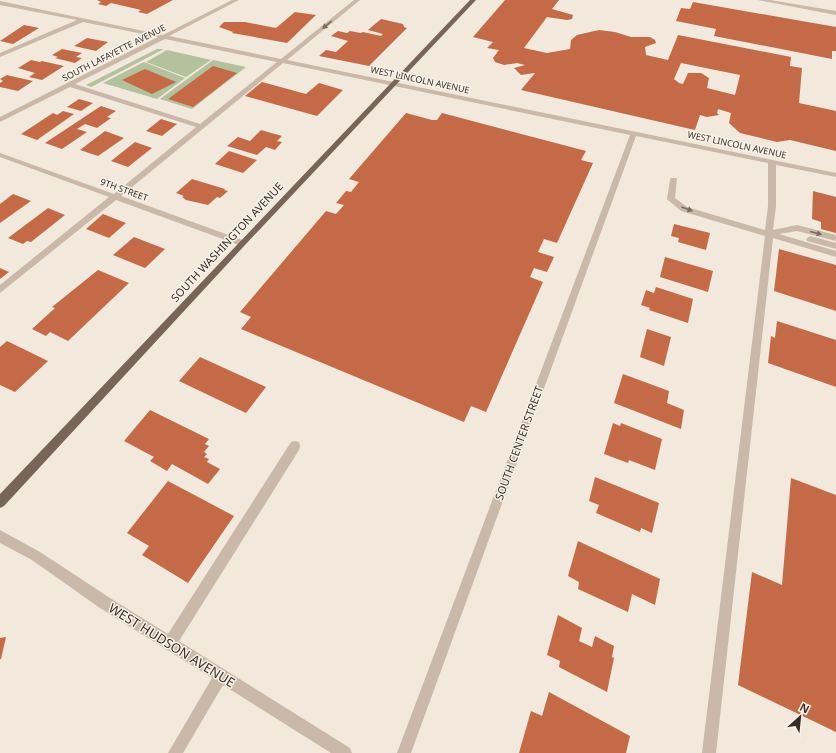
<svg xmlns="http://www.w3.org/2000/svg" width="836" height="753" font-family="'Noto Sans',sans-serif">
<rect width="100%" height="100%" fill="#f2e8dc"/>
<!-- green -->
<g fill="#b3c19c">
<path d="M157,49H164L91,87L86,85Z"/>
<path d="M167,50L211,60L186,77L146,62Z"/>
<path d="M213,60L246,67L192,109L160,99Z"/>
<path d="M144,62L185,78L157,99L103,83Z"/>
</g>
<!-- building -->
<g fill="#c56a47" fill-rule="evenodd">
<path d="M97,0H173L147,14L138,12L141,10L111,3L106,6L98,4L101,2Z"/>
<path d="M505,0H559L552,9L573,15L572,19L567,20L547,17L524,48L547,53L570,49L571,40L577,35L599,30L615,32L631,37H650L655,40L656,43L645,47L646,55L668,60L678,35L791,57L790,66L802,68L799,103L836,111V151L790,140L777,142L740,133L729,123L731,113L718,109L717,113L719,115L707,117L700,115L695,130L521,90L535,73L521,75L514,68L525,65L517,63L504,65L495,62L493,58L499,50L487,48L493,42L473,37ZM681,63L740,75L735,95L707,88L709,78L701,73H688L683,84L679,83L674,79Z"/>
<path d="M693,2L836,27V51H832V59L714,36L716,29L676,21L681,8L690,9Z"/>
<path d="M295,12L316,15L287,43L232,33L233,32L219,27L224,22H245L276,28Z"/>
<path d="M381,19L403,24L404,27L407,28L369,66L319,56L326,50L336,52L348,41L331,36L338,31L347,33L350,31L361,33L363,32L381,36L383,34L368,30Z"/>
<path d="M24,25L39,28L13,44L0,41Z"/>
<path d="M87,38L108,42L96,51L74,46Z"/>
<path d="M62,49L82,53L76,57L82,58L75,63L55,58L58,57L52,55Z"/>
<path d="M31,60L40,62L42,61L64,66L42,80L29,77L35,73L18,68Z"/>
<path d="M213,66L237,73L193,107L168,99Z"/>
<path d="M145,69L176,82L152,94L122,80Z"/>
<path d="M7,75L11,76L33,81L18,91L0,87V83L3,81L0,79Z"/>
<path d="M262,82L306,94L319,83L343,90L317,116L245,96Z"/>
<path d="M79,99L93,103L81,111L67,107Z"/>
<path d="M101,106L116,111L107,117L111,118L97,128L85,124L77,129L87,132L62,149L45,143Z"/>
<path d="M63,111L74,114L37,140L21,134L53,113L57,115Z"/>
<path d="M406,113L432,120H437L442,113L586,151L581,160L593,163L557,243L544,239L538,252L554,257L547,272L534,268L530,277L543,282L486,412L471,406L464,422L241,329L251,317L240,312L326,211L336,214L344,205L336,203L346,191L351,192L359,182L349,179Z"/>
<path d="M161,119L177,124L162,136L146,131Z"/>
<path d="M261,130L282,136L277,141L282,142L275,150L266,147L257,155L227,146L238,137L250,141Z"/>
<path d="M105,131L124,138L98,156L80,150Z"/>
<path d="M135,142L152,148L128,167L111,161Z"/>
<path d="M229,151L257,160L243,173L215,164Z"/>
<path d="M192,179L225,189L224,190L228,191L220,198L217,197L208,205L186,200L182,197L184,196L176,193Z"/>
<path d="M813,191L836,197V233L821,229V222L812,219Z"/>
<path d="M13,194L31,201L0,223V204Z"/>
<path d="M48,208L65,215L31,242L27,241L23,244L8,238Z"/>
<path d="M103,214L126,223L109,238L86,229Z"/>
<path d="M674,224L710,233L706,250L678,242L679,238L671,236Z"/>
<path d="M134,237L165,249L145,268L113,255Z"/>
<path d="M779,249L836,265V311L774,291Z"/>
<path d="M665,257L713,271L708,292L660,277Z"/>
<path d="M0,268L9,272L0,279Z"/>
<path d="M98,270L129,283L68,341L50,332L46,336L32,329L55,308L52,307Z"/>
<path d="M656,287L693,299L688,323L649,310L650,308L641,305L646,290L654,293Z"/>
<path d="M777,321L836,340V387L768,363L771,336L775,338Z"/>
<path d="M647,329L671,337L664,366L640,357Z"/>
<path d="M7,341L48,361L15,392L0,385V347Z"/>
<path d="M200,357L266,387L246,413L179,381Z"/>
<path d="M623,374L669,391L667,403L684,410L681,429L614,403Z"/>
<path d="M150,410L209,439L205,444L209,446L204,452L207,454L204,457L209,459L207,462L220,469L208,484L172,464L167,471L150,461L154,457L124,441Z"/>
<path d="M613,423L620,426L621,423L662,439L655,470L629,460L628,463L604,454Z"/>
<path d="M595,477L659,503L652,533L641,528L640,532L596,513L599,505L589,501Z"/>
<path d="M791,478L836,495V732L738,685L752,572L782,585Z"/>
<path d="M168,481L234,516L188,583L142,555L149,546L127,533Z"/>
<path d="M578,541L660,579L655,605L632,594L628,612L578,589L579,582L568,576Z"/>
<path d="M558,615L582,628L579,641L592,647L595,636L614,646L612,657L614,658L607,692L559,667L560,661L547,655Z"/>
<path d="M6,637L1,659H0V638Z"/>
<path d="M549,692L630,736L626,753H519L531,711L542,716Z"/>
</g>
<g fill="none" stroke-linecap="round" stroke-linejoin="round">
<!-- minor -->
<g fill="#cab8a8" fill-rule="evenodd">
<path d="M232,0H239L169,36L281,59L354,0H360L287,60L836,173V177L776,165V206L773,230L797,225L836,235V241L797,231L779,234L836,251V257L773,238L716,753H702L765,236L681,211L667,199L670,180L671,178H677L675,198L687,207L765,230L768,206V163L636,136L411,753H397L630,135L283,63L121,196L245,241V245H239L116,200L0,293V285L109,197L0,157V153L114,194L196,127L70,87L0,122V117L158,37L83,22L0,57V53L77,20L0,5V1L163,35ZM165,39L277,62L200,124L75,84Z"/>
<path d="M758,0H770L836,11V15Z"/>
<path d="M810,236L836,243V249L807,241L806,239Z"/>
<path d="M295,441L299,442L300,446L299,450L179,641L350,748L352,753H331L223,685L183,753H168L212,678L100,608L32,560L0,543V530L40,552L110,598L168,634L291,442Z"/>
</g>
<!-- major -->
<path fill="#786559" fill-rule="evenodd" d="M470,0H476L245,245L4,506L0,508V494Z"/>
</g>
<!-- one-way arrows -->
<defs><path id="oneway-solid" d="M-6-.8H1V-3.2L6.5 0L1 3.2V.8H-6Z"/></defs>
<g fill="#796c62">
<use href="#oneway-solid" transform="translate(327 25) rotate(141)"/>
<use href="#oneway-solid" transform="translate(687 209) rotate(20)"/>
<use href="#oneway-solid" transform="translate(816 233) rotate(15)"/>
</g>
<g text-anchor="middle" stroke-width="3" stroke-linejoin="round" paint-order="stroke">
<!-- far-street labels -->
<g font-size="9" fill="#372d28" stroke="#f9f2e8">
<text transform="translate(114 53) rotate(-27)" y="3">SOUTH LAFAYETTE AVENUE</text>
<text transform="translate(420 80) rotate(12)" y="3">WEST LINCOLN AVENUE</text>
<text transform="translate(737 145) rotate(12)" y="3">WEST LINCOLN AVENUE</text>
<text transform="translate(124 190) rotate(20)" y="3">9TH STREET</text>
</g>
<!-- street labels -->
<g font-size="11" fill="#372d28" stroke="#f9f2e8">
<text transform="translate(227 242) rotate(-47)" y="4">SOUTH WASHINGTON AVENUE</text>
<text transform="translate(519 443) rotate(-70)" y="4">SOUTH CENTER STREET</text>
</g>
<!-- near-street labels -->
<g font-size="13" fill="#372d28" stroke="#f9f2e8">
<text transform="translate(172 645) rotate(32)" y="5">WEST HUDSON AVENUE</text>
</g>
</g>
<!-- north arrow -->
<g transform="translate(800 717) rotate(27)" stroke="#f9f2e8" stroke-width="3" paint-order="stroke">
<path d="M0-3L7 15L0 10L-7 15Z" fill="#372d28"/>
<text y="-6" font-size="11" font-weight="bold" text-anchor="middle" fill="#372d28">N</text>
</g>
</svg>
